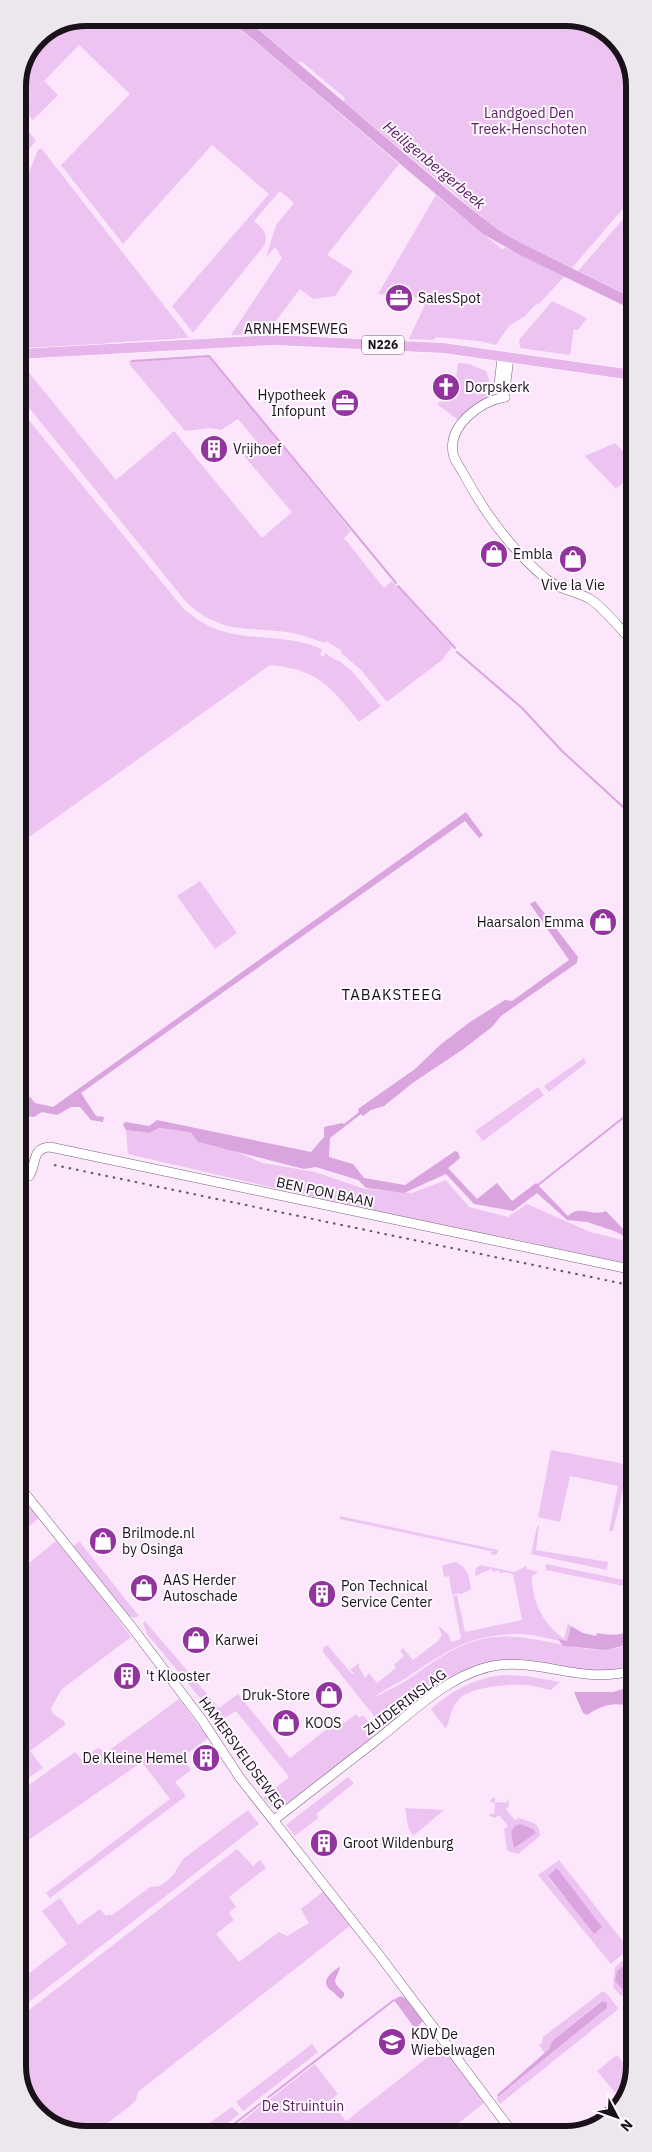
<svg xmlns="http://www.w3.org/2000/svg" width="652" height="2152" font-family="'IBM Plex Sans',sans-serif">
<rect width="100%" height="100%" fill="#fbe6fc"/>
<!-- green -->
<g fill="#edc4f1" fill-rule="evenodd">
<path d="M86,18H228L399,164L327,255L353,271L335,296L313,299L300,289L266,334L231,335L282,258L275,247L266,258L276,225L294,203L280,191L254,221C263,229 269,234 264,246L193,333L172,306L269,194L212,145L123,244L61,165L130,94L79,45L18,108V86L38,37Z"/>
<path d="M245,18H571L611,34L632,69V198L572,268L519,242L497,229L343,101L345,98L301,61L299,63Z"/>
<path d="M44,81L58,95L33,120L20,107Z"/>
<path d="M18,118L36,141L29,149L18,182Z"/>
<path d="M41,148L187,335L188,338L108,343L97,346L18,348V199L38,150Z"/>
<path d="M436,195L503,250L504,247L565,276L539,304L537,303L525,316L509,326L496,345L479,341L436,337L434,340L409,339L428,298L378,294Z"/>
<path d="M632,209V298L578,271Z"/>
<path d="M552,301L587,318L578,330L574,329L570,355L520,348L519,340Z"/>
<path d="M208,355L351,531L344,538L384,588L392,581L452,647L442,660L387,702L362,671L341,653L342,651L326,641L325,643C312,639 301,634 287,632C244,626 222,635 186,602L18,394V359L116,480L174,431L262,538L292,512L244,456L258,443L238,419L221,430L211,428L185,431L130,365L129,361L205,357Z"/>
<path d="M458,363L469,364L486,371L491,386L488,396L458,420L437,404L454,393Z"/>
<path d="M18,407L183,608C230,651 270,627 322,649L320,655L324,657L325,653L337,661L338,660L351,670L381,706L359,722C331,687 318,669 270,665L18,845Z"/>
<path d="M615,443L633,461V474L616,489L585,456Z"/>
<path d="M200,881L237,933L215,949L177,896Z"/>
<path d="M584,1058L586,1063L549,1092L544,1086Z"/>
<path d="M538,1087L544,1095L483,1141L475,1131Z"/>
<path d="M159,1128L182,1131L191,1133L198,1142L232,1150L263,1163L315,1172L365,1189L412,1193L446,1180L469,1207L508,1217L527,1204L590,1232L634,1243V1265L508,1238L426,1223L128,1154L126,1130L149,1133Z"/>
<path d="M551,1450L620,1463L627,1468L626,1477L631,1479L629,1490H623L613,1531H609L618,1486L570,1476L560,1522L538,1517Z"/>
<path d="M19,1492L39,1518L23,1531L19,1526Z"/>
<path d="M340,1516L498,1550L497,1554L493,1555L490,1552H495L340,1519Z"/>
<path d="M539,1525L536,1550L608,1562L607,1570L531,1554L537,1527Z"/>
<path d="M56,1541L101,1596L131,1637L62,1689L51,1708L53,1714L64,1721L65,1725L30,1751L43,1768L19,1784V1571Z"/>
<path d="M79,1541L139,1616L134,1618L127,1615L72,1548Z"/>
<path d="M454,1562C468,1566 469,1577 471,1589L460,1595L459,1593L452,1595L449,1576L444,1577L442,1566Z"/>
<path d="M546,1564L634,1582V1588L546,1570Z"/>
<path d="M481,1565L514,1572L526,1566L527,1569L538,1572L532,1576C532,1602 543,1624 564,1639L568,1623L571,1626L567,1641C551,1641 534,1633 518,1634C469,1634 445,1652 406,1678C395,1685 384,1689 374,1698C385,1691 397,1687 407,1680C435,1661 460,1640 495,1637C544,1632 585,1662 634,1643V1665L609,1670L590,1671L522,1659L491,1663L390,1724L378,1721L323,1652V1648L327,1645L352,1674L354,1673L350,1670L359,1663V1667L365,1678L369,1673L377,1683L396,1668L394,1665L404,1656L400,1651L403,1648L413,1660L438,1641L442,1635L438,1625L449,1635L451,1642L461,1639L453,1596L457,1595L465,1632L522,1620L513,1574L504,1572L501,1574L498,1570L494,1572L491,1569L475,1576L476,1568Z"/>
<path d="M145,1621L219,1708L238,1694L290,1758L336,1722L341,1725L356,1714L359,1718L363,1715L373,1728L374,1733L370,1739L371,1741L281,1809L273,1807L263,1798L289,1777L236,1711L219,1721L147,1634L143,1623Z"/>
<path d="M504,1675L526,1676L560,1682L551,1690C542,1688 532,1685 523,1685C507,1684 471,1687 459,1699C451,1708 450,1717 447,1727L445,1728L431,1709C453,1690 475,1678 504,1675Z"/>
<path d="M179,1699L208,1738L183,1757L191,1770L175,1782L186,1796L50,1898L46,1893L170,1799L142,1762L20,1846L19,1792L75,1752L81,1759L98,1748L107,1752Z"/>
<path d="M348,1777L354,1783L316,1814L318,1818L295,1836L286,1825Z"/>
<path d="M495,1797V1802L506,1803L508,1799L509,1806L506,1809L515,1820L518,1818C531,1822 539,1821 540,1836L518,1854L508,1851L507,1849L504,1829L508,1826L499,1815L495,1818L490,1816L489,1814H494L495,1803L490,1802V1800Z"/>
<path d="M405,1808L444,1810L413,1836L408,1827Z"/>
<path d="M248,1810L259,1824L20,2009V1980L67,1944L42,1911L60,1898L78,1925L100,1909L106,1916L109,1914L111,1916L150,1887L160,1886L167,1881L174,1874L183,1859Z"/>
<path d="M237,1849L253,1866L260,1860L266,1868L229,1897L236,1907L229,1913L234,1920L216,1934L239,1962L279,1932L287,1936L309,1923L301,1909L324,1891L351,1925L138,2092L136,2100L130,2106L93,2134H81L41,2118L20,2083V2017Z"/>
<path d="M559,1860L629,1949L611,1964L538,1875ZM557,1869L602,1927L567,1900L550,1880L548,1876Z"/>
<path d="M628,1956L634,1957V1960H631L624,1991L634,1992V1997L620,1995L613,1987L615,1967Z"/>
<path d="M603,1991L609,1996L618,2008L616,2011L500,2104L496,2099L607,2008L608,2005L601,2001L552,2041L549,2049L545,2053L539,2045L542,2043L543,2037Z"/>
<path d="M312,2044L318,2052L243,2111L236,2102Z"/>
<path d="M442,2046L484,2103L446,2133L225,2134L315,2064L338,2094L329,2101L346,2121Z"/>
<path d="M617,2055L632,2073L626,2091L619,2097L597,2071Z"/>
<path d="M232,2107L239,2114L214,2134H194Z"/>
</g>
<!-- water -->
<g fill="#daa5df">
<path d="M228,18H245L455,196L497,229L519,242L632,298L633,310L520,255L483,234Z"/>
<path d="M466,812L483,835L479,838L465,821L81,1093L96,1116L104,1117L103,1122L91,1120L80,1107H71L57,1115L42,1112L34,1117L19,1115V1103L30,1097L35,1103L53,1107Z"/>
<path d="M535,901L578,957L577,963L501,1016L492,1027L462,1050L414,1082L384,1106L371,1110L363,1116L361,1114L330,1138L329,1157L353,1164L364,1178L405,1185L455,1151L458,1152L460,1158L448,1168L477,1199L497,1183L512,1201L536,1183L568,1216C580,1204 592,1217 606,1211L626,1232L634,1231V1241L614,1231L587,1222L567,1220L537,1193L513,1211L474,1204L446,1174L404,1193L366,1188L358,1180L316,1167L304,1169L198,1142L191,1133L182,1131L159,1128L149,1133L126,1130L123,1125L125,1122L149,1126L157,1120L311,1152L324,1137V1127L342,1123L344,1124L359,1112L358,1109L415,1069L440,1045L470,1022L505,1000L512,1001L569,960L530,904Z"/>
<path d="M571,1626L583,1633L596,1636L597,1633C611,1636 621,1635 634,1630V1643L606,1650L563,1646L558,1639L567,1641Z"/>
<path d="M634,1686V1709C616,1700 603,1705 587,1715L583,1713L574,1692H613Z"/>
<path d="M520,1824L533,1829L536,1833L514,1848L511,1832L515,1826Z"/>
<path d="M557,1868L602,1927L594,1934L548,1876Z"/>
<path d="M631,1960H634V1992L624,1991L615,1981L617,1971Z"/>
<path d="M339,1967L340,1968C334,1984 332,1980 344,1993V1996L341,1999C336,1996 335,1993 332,1991C319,1983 330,1973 339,1967Z"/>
<path d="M400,1996L405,1998L423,2021L417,2027L413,2026L394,2000Z"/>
<path d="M602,2001L607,2003V2008L498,2097L497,2095L549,2049L552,2041Z"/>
</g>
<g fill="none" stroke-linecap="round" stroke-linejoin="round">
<!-- stream -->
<g stroke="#daa5df" stroke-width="2">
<path d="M132,361L209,356L396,583"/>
<path d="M398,586L455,648"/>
<path d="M457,652L522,708L562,751L633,816"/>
<path d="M538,1185L633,1110"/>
<path d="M221,2134L394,2000"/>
</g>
<defs>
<g id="tertiary">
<path d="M502,357L499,385L505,397"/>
<path d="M505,389L509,358"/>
<path d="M505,397C481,401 448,425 453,453C454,460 460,467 463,473C484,512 511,549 545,578C557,589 576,591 590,599C602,606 622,631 633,642"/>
<path d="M19,1177L29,1176C37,1164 31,1148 50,1147L634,1270"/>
<path d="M19,1486L131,1626L202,1720L240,1778L380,1956L513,2133"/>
<path d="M274,1820C309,1793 343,1766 378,1739C414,1711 452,1671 499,1665C546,1660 585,1685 634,1670"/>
</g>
<path id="primary" d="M18,354L274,340L443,348L633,375"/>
</defs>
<!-- tertiary casing -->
<use href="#tertiary" stroke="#79627b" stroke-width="10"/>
<!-- primary casing -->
<use href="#primary" stroke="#fff" stroke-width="11"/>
<!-- tertiary -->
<use href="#tertiary" stroke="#fff" stroke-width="9"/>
<!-- primary -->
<use href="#primary" stroke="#e7b5ec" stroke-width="10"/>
<!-- rail -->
<path stroke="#625563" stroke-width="2" stroke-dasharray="2.5 5" stroke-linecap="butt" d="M54,1165L634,1286"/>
</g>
<!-- icons -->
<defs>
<symbol id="office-disc" viewBox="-11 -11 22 22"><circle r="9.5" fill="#92349d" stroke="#fef9ff"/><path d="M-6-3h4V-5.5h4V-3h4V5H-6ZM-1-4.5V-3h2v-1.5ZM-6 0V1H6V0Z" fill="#fff"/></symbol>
<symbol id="church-disc" viewBox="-11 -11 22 22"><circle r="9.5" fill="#92349d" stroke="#fef9ff"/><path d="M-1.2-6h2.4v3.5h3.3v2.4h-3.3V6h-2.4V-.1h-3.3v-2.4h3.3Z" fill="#fff"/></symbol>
<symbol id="building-disc" viewBox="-11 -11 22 22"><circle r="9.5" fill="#92349d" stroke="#fef9ff"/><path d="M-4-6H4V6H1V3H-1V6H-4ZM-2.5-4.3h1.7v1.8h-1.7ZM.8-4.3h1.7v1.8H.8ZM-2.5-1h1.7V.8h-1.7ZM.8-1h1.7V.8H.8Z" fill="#fff"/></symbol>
<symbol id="shop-disc" viewBox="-11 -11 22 22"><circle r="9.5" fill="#92349d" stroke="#fef9ff"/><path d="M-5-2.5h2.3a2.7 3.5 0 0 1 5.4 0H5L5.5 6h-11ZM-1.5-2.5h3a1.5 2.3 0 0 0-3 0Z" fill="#fff"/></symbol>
<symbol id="school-disc" viewBox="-11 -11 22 22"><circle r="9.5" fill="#92349d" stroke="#fef9ff"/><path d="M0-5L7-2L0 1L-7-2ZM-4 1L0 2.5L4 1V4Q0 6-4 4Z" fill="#fff"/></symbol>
</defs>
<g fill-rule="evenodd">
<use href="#office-disc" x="383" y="282" width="32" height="32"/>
<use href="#church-disc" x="430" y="371" width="32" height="32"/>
<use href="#office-disc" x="329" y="387" width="32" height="32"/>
<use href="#building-disc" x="198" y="433" width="32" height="32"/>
<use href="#shop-disc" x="478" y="538" width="32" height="32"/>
<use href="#shop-disc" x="557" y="543" width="32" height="32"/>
<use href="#shop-disc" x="587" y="906" width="32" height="32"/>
<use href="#shop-disc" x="87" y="1525" width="32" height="32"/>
<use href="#shop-disc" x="128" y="1572" width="32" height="32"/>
<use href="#building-disc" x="306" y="1578" width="32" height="32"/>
<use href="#shop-disc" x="180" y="1624" width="32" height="32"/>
<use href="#building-disc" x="111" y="1660" width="32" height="32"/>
<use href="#shop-disc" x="313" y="1679" width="32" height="32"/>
<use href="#shop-disc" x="270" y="1707" width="32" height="32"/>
<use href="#building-disc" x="190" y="1742" width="32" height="32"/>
<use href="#building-disc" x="308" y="1827" width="32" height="32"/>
<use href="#school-disc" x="376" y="2026" width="32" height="32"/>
</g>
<g text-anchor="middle" stroke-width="4" stroke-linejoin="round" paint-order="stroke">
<!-- shield labels -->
<rect fill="#fef9ff" stroke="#5e575f" stroke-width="1" x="362" y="335.5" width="42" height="19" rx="4"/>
<g font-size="12" font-weight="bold" fill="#1a111b">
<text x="383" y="349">N226</text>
</g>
<!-- park labels -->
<g font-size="14" fill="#591b60" stroke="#fef9ff">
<text x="529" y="118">Landgoed Den<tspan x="529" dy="16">Treek-Henschoten</tspan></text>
<text x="303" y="2111">De Struintuin</text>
</g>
<!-- poi labels -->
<g font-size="14" fill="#1a111b" stroke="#fef9ff" text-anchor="start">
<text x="418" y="303">SalesSpot</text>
<text x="465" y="392">Dorpskerk</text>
<text x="326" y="400" text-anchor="end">Hypotheek<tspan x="326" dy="16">Infopunt</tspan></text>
<text x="233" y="454">Vrijhoef</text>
<text x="513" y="559">Embla</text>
<text x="573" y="590" text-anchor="middle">Vive la Vie</text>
<text x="584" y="927" text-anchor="end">Haarsalon Emma</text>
<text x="122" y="1538">Brilmode.nl<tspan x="122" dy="16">by Osinga</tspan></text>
<text x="163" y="1585">AAS Herder<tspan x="163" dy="16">Autoschade</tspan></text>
<text x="341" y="1591">Pon Technical<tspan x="341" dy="16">Service Center</tspan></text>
<text x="215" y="1645">Karwei</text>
<text x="146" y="1681">'t Klooster</text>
<text x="310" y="1700" text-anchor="end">Druk-Store</text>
<text x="305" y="1728">KOOS</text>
<text x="187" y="1763" text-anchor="end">De Kleine Hemel</text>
<text x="343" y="1848">Groot Wildenburg</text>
<text x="411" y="2039">KDV De<tspan x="411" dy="16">Wiebelwagen</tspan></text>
</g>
<!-- street labels -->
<g font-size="14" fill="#1a111b" stroke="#fef9ff">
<text x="296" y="334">ARNHEMSEWEG</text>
<text transform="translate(325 1192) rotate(12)" y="5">BEN PON BAAN</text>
<text transform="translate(405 1702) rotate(-37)" y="5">ZUIDERINSLAG</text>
<text transform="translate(242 1753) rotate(54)" y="5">HAMERSVELDSEWEG</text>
</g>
<!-- water labels -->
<g font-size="15" font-style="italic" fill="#57185e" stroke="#fef9ff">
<text transform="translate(434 165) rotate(40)" y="5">Heiligenbergerbeek</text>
</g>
<!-- neighbourhood labels -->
<g font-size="15" letter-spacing="1" fill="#1a111b" stroke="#fef9ff">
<text x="392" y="1000">TABAKSTEEG</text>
</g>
</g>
<!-- crop -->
<path d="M0 0H652V2152H0ZM86 26H566A60 60 0 0 1 626 86V2066A60 60 0 0 1 566 2126H86A60 60 0 0 1 26 2066V86A60 60 0 0 1 86 26Z" fill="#ece6ed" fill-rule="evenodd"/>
<path fill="none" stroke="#1a111b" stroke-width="6" d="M86 26H566A60 60 0 0 1 626 86V2066A60 60 0 0 1 566 2126H86A60 60 0 0 1 26 2066V86A60 60 0 0 1 86 26Z"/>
<!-- north arrow -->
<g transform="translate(617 2117) rotate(131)" stroke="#fef9ff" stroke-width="4" paint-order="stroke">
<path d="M0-4L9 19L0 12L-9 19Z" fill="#1a111b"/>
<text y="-8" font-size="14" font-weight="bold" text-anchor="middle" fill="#1a111b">N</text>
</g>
</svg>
